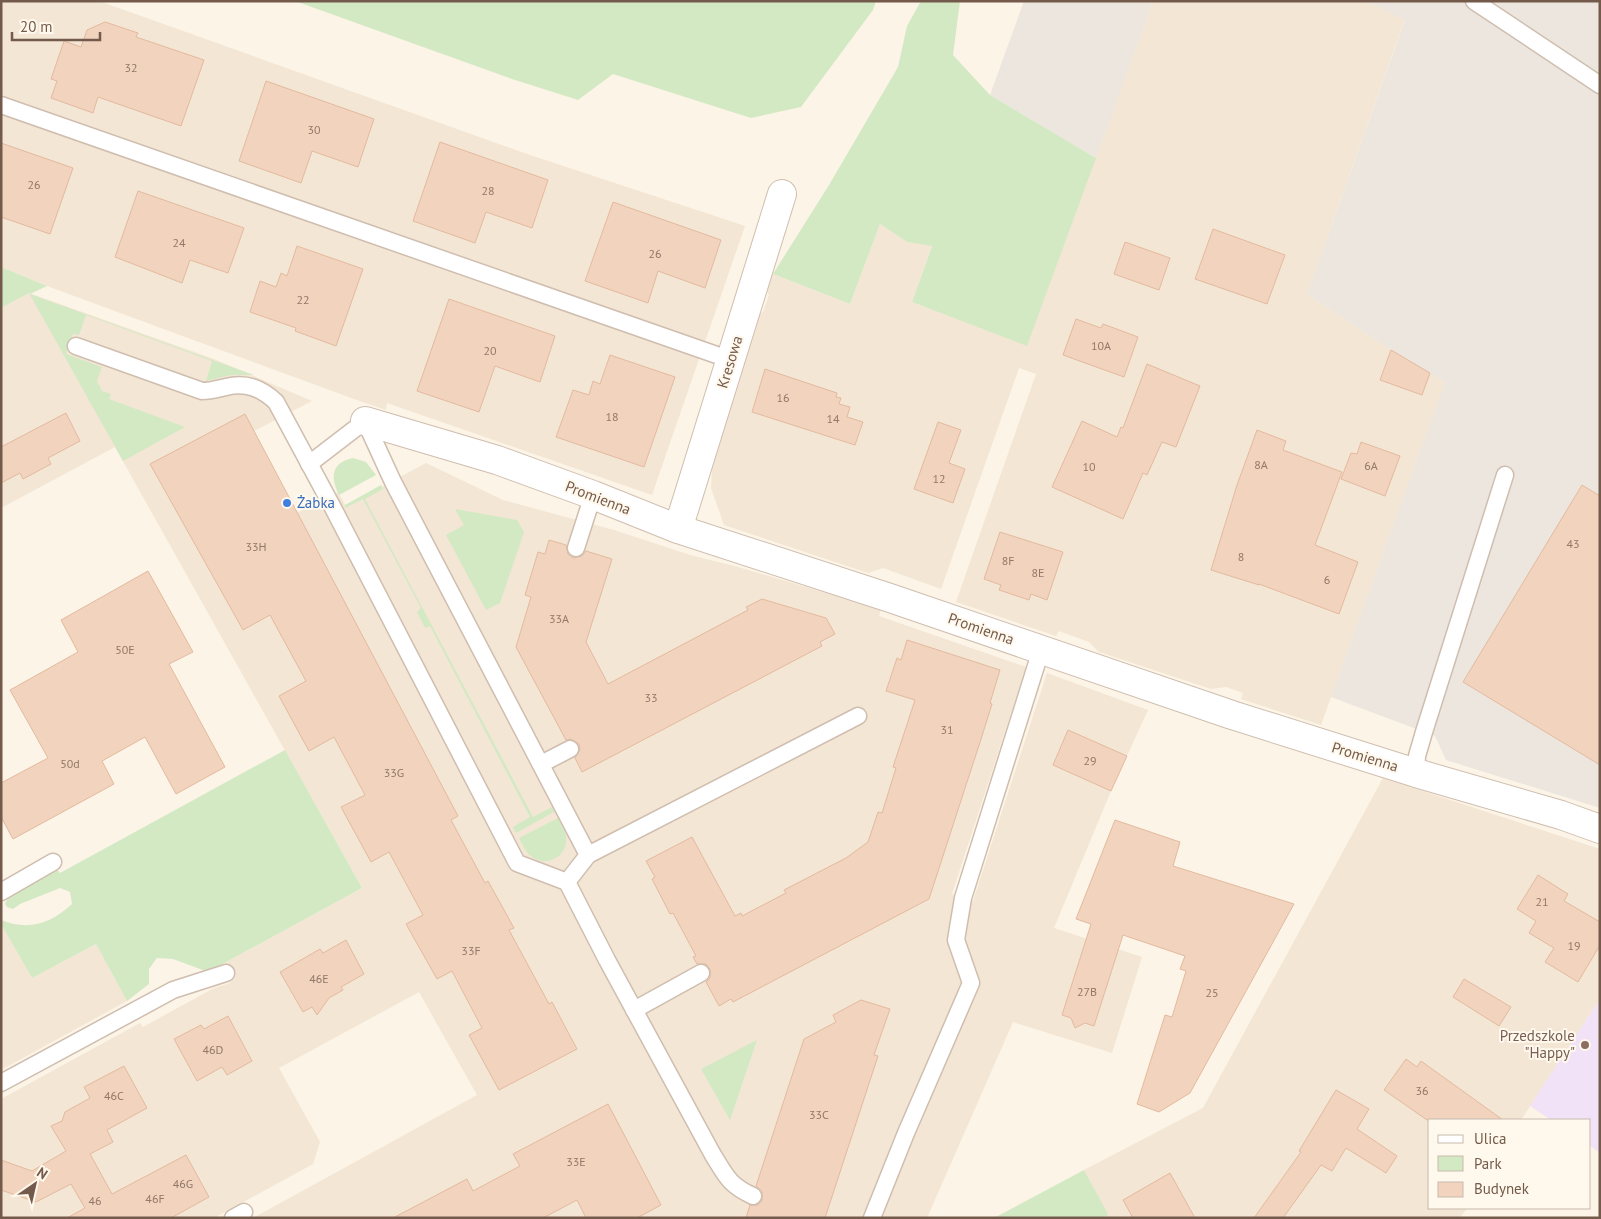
<svg xmlns="http://www.w3.org/2000/svg" width="1601" height="1219" font-family="'PT Sans',sans-serif">
<rect width="100%" height="100%" fill="#fcf4e6"/>
<!-- residential -->
<g fill="#f3e6d4">
<path d="M1,1H99L527,154L745,226L652,495L387,403L386,410L354,399L47,286L1,267Z"/>
<path d="M1153,1H1367L1405,19L1307,294L1391,350L1445,382L1321,725L1241,699L1243,693L1226,687L1211,689L1099,652L1089,642L1059,631L1056,636L956,602L1036,374L1019,368L941,589L883,568L868,573L724,525L711,488L712,469L757,315L763,312L769,295L766,289L773,274L850,304L880,224L907,242L932,245L912,302L1027,345Z"/>
<path d="M29,293L214,359L312,401L254,431L297,513L338,492L346,506L426,463L503,500L614,530L690,555L738,567L881,609L879,616L1026,667L952,894L973,901L1047,673L1148,710L1111,791L1054,928L1142,957L1112,1053L1013,1022L927,1218H253L477,1095L419,992L279,1068L320,1142L313,1164L214,1218H1V1099L140,1023L143,1027L214,988L230,983L221,965L362,888L115,447L1,508V308Z"/>
<path d="M1383,778L1600,849V999L1521,1120H1430V1208H1467L1460,1218H1105L1107,1214L1084,1170L1203,1108Z"/>
<path d="M1,924L32,978L96,944L127,1001L1,1070Z"/>
</g>
<!-- industrial -->
<g fill="#ece6df">
<path d="M1024,1H1153L1096,158L990,95Z"/>
<path d="M1367,1H1600V808L1446,760L1435,736L1331,697L1445,382L1391,350L1307,294L1405,20Z"/>
</g>
<!-- education -->
<path fill="#f1e2f8" d="M1600,999V1153L1590,1146V1120H1551L1530,1106Z"/>
<!-- green -->
<g fill="#d3e9c4">
<path d="M295,1H876L873,10L801,107L751,118L613,74L578,100L512,79Z"/>
<path d="M921,1H960L953,55L990,95L1096,158L1027,346L912,302L932,246L907,242L880,224L850,304L773,274L829,185L898,67L907,26Z"/>
<path d="M1,267L47,286L30,294L254,375H231L206,381L212,361L86,315L79,335L73,334L66,354L102,367L97,381L102,391L111,394L109,399L185,427L123,461L29,293L1,308Z"/>
<path d="M353,458L366,462L376,475L339,495C330,477 331,463 353,458Z"/>
<path d="M381,485L383,489L365,499L533,817L552,807L554,812L516,833L513,827L530,817L430,626L425,628L417,612L421,608L363,499L345,508V505Z"/>
<path d="M455,509L517,520L524,532L500,603L486,610L446,535L464,525Z"/>
<path d="M285,750L362,888L208,972L173,959L157,958L149,969V984L127,1001L96,944L32,978L1,924V920C29,931 50,924 72,904L70,892L60,888L20,904L13,909L7,907L5,904C9,891 44,875 56,868L60,873Z"/>
<path d="M558,818C561,824 565,830 566,836C569,855 548,868 532,857C526,853 523,845 519,838Z"/>
<path d="M757,1040L730,1120L701,1069Z"/>
<path d="M1084,1170L1108,1214L1105,1218H994Z"/>
</g>
<!-- building -->
<g fill="#f1d3be" stroke="#e3ba9e">
<path d="M105,22L138,33L136,37L204,60L181,126L98,97L93,113L51,98L57,81L51,79L64,41L81,47L87,30Z"/>
<path d="M266,81L374,119L358,167L312,151L301,183L239,161Z"/>
<path d="M440,142L548,180L532,228L486,212L475,243L413,221Z"/>
<path d="M1,143L73,168L50,234L1,217Z"/>
<path d="M138,191L244,228L228,273L190,260L182,283L115,257Z"/>
<path d="M613,202L721,240L705,288L658,271L648,303L585,281Z"/>
<path d="M1213,229L1285,255L1267,304L1195,279Z"/>
<path d="M1125,242L1170,258L1159,290L1114,274Z"/>
<path d="M297,246L363,269L336,346L295,331L296,328L250,312L260,281L276,287L281,273L287,276Z"/>
<path d="M449,299L555,336L540,382L495,366L479,412L417,391Z"/>
<path d="M1076,319L1101,328L1103,324L1138,337L1124,377L1063,355Z"/>
<path d="M1391,350L1430,373L1422,395L1380,380Z"/>
<path d="M610,355L675,377L644,467L556,437L573,390L589,395L593,381L600,384Z"/>
<path d="M1147,364L1200,386L1176,447L1162,442L1147,475L1143,473L1123,519L1052,487L1082,421L1117,437L1121,427L1123,428Z"/>
<path d="M765,369L837,393L836,397L841,398L839,404L850,407L847,417L863,422L855,445L752,412Z"/>
<path d="M66,413L80,441L48,458L51,464L23,479L20,473L1,483V447Z"/>
<path d="M245,414L458,816L451,820L485,883L488,881L514,928L509,930L549,1004L552,1002L577,1049L499,1090L469,1035L482,1028L452,971L437,979L406,924L423,915L389,852L371,862L341,807L365,795L334,737L309,751L279,696L306,681L270,615L243,630L150,464Z"/>
<path d="M938,422L961,430L949,463L965,469L953,503L914,489Z"/>
<path d="M1257,430L1286,441L1283,450L1342,472L1315,545L1358,562L1339,614L1259,584V585L1211,570L1237,485Z"/>
<path d="M1361,442L1400,456L1385,496L1341,479L1351,453L1357,454Z"/>
<path d="M1582,485L1600,496V765L1463,682Z"/>
<path d="M1000,532L1063,552L1047,600L1031,594L1029,600L999,590L1001,585L984,579Z"/>
<path d="M549,540L566,545L568,554L573,558L582,556L586,551L612,559L586,642L608,684L748,610L746,607L762,599L826,618L835,634L820,642L822,646L582,772L575,758L580,750L579,744L571,739L566,740L516,647L531,597L525,595L538,552L545,554Z"/>
<path d="M148,571L193,652L169,664L225,767L176,794L145,737L102,761L114,784L13,839L1,817V783L48,758L10,690L78,652L61,620Z"/>
<path d="M907,640L1000,670L990,703L992,704L982,736L929,899L733,1002L731,999L719,1006L706,982L710,978V969L706,964H697L693,957L696,956L673,913L670,914L652,879L655,877L646,861L692,837L735,916L741,913L742,916L786,893L784,890L846,858L868,842L878,812L882,813L896,768L893,767L915,700L886,691L897,658L901,660Z"/>
<path d="M1068,730L1127,756L1111,791L1053,765Z"/>
<path d="M1115,820L1180,842L1173,866L1294,904L1190,1093L1159,1112L1137,1104L1165,1015L1172,1017L1186,971L1180,969L1185,956L1123,935L1094,1026L1085,1023L1075,1028L1071,1018L1062,1015L1091,924L1076,919Z"/>
<path d="M1538,875L1568,894L1564,901L1600,922V945L1578,982L1545,962L1554,948L1529,933L1536,921L1517,909Z"/>
<path d="M346,940L364,974L341,987L343,990L329,998L317,1015L312,1007L303,1012L280,972L320,949L323,953Z"/>
<path d="M1464,979L1511,1007L1499,1026L1453,997Z"/>
<path d="M861,1000L890,1009L874,1055L878,1056L825,1218H746L750,1205H758L762,1200V1191L756,1186L804,1039L836,1022L833,1015Z"/>
<path d="M228,1016L252,1061L227,1075L222,1067L197,1081L174,1039L201,1025L204,1029Z"/>
<path d="M1406,1059L1417,1067L1421,1061L1503,1120H1427L1384,1090Z"/>
<path d="M124,1066L147,1108L107,1130L113,1142L90,1154L112,1194L186,1155L209,1197L171,1218H67L85,1208L71,1184L36,1202L1,1190V1160L32,1171L66,1151L51,1126L62,1121L65,1112L90,1098L84,1087Z"/>
<path d="M1336,1090L1369,1109L1357,1129L1397,1156L1386,1173L1346,1148L1332,1171L1321,1165L1283,1218H1254L1301,1152L1299,1151Z"/>
<path d="M608,1104L661,1205L637,1218H586L577,1200L543,1218H393L467,1179L473,1191L520,1166L513,1154Z"/>
<path d="M1170,1173L1195,1218H1133L1123,1200Z"/>
</g>
<g fill="none" stroke-linecap="round" stroke-linejoin="round">
<defs>
<g id="service">
<path d="M1474,1L1600,85"/>
<path d="M1,105L731,360"/>
<path d="M76,346L202,391C211,391 217,389 226,387C246,382 261,388 276,402L332,506L517,863L567,882"/>
<path d="M309,464L365,421L393,482L588,855L567,882L607,960L713,1155C726,1176 729,1185 753,1196"/>
<path d="M576,548L593,495"/>
<path d="M541,764L570,749"/>
<path d="M1416,773L1417,756L1424,732L1505,475"/>
<path d="M588,855L858,716"/>
<path d="M1,892L53,862"/>
<path d="M634,1010L701,973"/>
<path d="M1,1083L173,990L226,973"/>
<path d="M233,1218L244,1212"/>
<path d="M872,1218L906,1133L971,983L956,940L963,898L1041,650"/>
</g>
<g id="minor">
<path d="M365,421L497,460L593,495L678,529L890,598L1232,715L1416,773L1561,815L1600,829"/>
<path d="M678,529L782,194"/>
</g>
</defs>
<!-- service casing -->
<use href="#service" stroke="#cfbeaf" stroke-width="19"/>
<!-- minor casing -->
<use href="#minor" stroke="#cfbeaf" stroke-width="30"/>
<!-- service -->
<use href="#service" stroke="#fff" stroke-width="16"/>
<!-- minor -->
<use href="#minor" stroke="#fff" stroke-width="28"/>
</g>
<!-- markers -->
<circle fill="#3f7fe0" stroke="#fff8ec" stroke-width="2" cx="287" cy="503" r="5"/>
<circle fill="#8d6e63" stroke="#fff8ec" stroke-width="2" cx="1585" cy="1045" r="5"/>
<g text-anchor="middle" stroke-width="4" stroke-linejoin="round" paint-order="stroke">
<!-- number labels -->
<g font-size="12" fill="#937868">
<text x="131" y="72">32</text>
<text x="314" y="134">30</text>
<text x="34" y="189">26</text>
<text x="488" y="195">28</text>
<text x="179" y="247">24</text>
<text x="655" y="258">26</text>
<text x="303" y="304">22</text>
<text x="1101" y="350">10A</text>
<text x="490" y="355">20</text>
<text x="783" y="402">16</text>
<text x="612" y="421">18</text>
<text x="833" y="423">14</text>
<text x="1261" y="469">8A</text>
<text x="1371" y="470">6A</text>
<text x="1089" y="471">10</text>
<text x="939" y="483">12</text>
<text x="1573" y="548">43</text>
<text x="256" y="551">33H</text>
<text x="1241" y="561">8</text>
<text x="1008" y="565">8F</text>
<text x="1038" y="577">8E</text>
<text x="1327" y="584">6</text>
<text x="559" y="623">33A</text>
<text x="125" y="654">50E</text>
<text x="651" y="702">33</text>
<text x="947" y="734">31</text>
<text x="1090" y="765">29</text>
<text x="70" y="768">50d</text>
<text x="394" y="777">33G</text>
<text x="1542" y="906">21</text>
<text x="1574" y="950">19</text>
<text x="471" y="955">33F</text>
<text x="319" y="983">46E</text>
<text x="1087" y="996">27B</text>
<text x="1212" y="997">25</text>
<text x="213" y="1054">46D</text>
<text x="1422" y="1095">36</text>
<text x="114" y="1100">46C</text>
<text x="819" y="1119">33C</text>
<text x="576" y="1166">33E</text>
<text x="183" y="1188">46G</text>
<text x="155" y="1203">46F</text>
<text x="95" y="1205">46</text>
</g>
<!-- street labels -->
<g font-size="15" fill="#745a4b" stroke="#fff8ec">
<text transform="translate(730 362) rotate(-73)" y="5">Kresowa</text>
<text transform="translate(598 498) rotate(21)" y="5">Promienna</text>
<text transform="translate(981 629) rotate(19)" y="5">Promienna</text>
<text transform="translate(1365 757) rotate(17)" y="5">Promienna</text>
</g>
<!-- shop labels -->
<g font-size="15" fill="#366cbe" stroke="#fff8ec" text-anchor="start">
<text x="297" y="508">Żabka</text>
</g>
<!-- education labels -->
<g font-size="15" fill="#785e54" stroke="#fff8ec" text-anchor="end">
<text x="1575" y="1041">Przedszkole<tspan x="1575" dy="17">"Happy"</tspan></text>
</g>
</g>
<!-- border -->
<rect width="1601" height="1219" fill="none" stroke="#745a4b" stroke-width="5"/>
<!-- legend -->
<rect x="1428" y="1119" width="162" height="90" fill="#fff8ec" stroke="#c7b9ac"/>
<rect x="1438" y="1135" width="25" height="8" fill="#ffffff" stroke="#c7b9ac"/>
<text x="1474" y="1144" font-size="15" fill="#745a4b">Ulica</text>
<rect x="1438" y="1156" width="25" height="15" fill="#d3e9c4" stroke="#c7b9ac"/>
<text x="1474" y="1169" font-size="15" fill="#745a4b">Park</text>
<rect x="1438" y="1182" width="25" height="15" fill="#f1d3be" stroke="#c7b9ac"/>
<text x="1474" y="1194" font-size="15" fill="#745a4b">Budynek</text>
<!-- north arrow -->
<g transform="translate(35 1184) rotate(34)" stroke="#fff8ec" stroke-width="4" paint-order="stroke">
<path d="M0-4L9 19L0 12L-9 19Z" fill="#745a4b"/>
<text y="-8" font-size="14" font-weight="bold" text-anchor="middle" fill="#745a4b">N</text>
</g>
<!-- scale -->
<path d="M12 32v8h88v-8" fill="none" stroke="#745a4b" stroke-width="2.5"/>
<text x="20" y="32" font-size="15" fill="#745a4b" stroke="#fff8ec" stroke-width="4" paint-order="stroke">20 m</text>
</svg>
